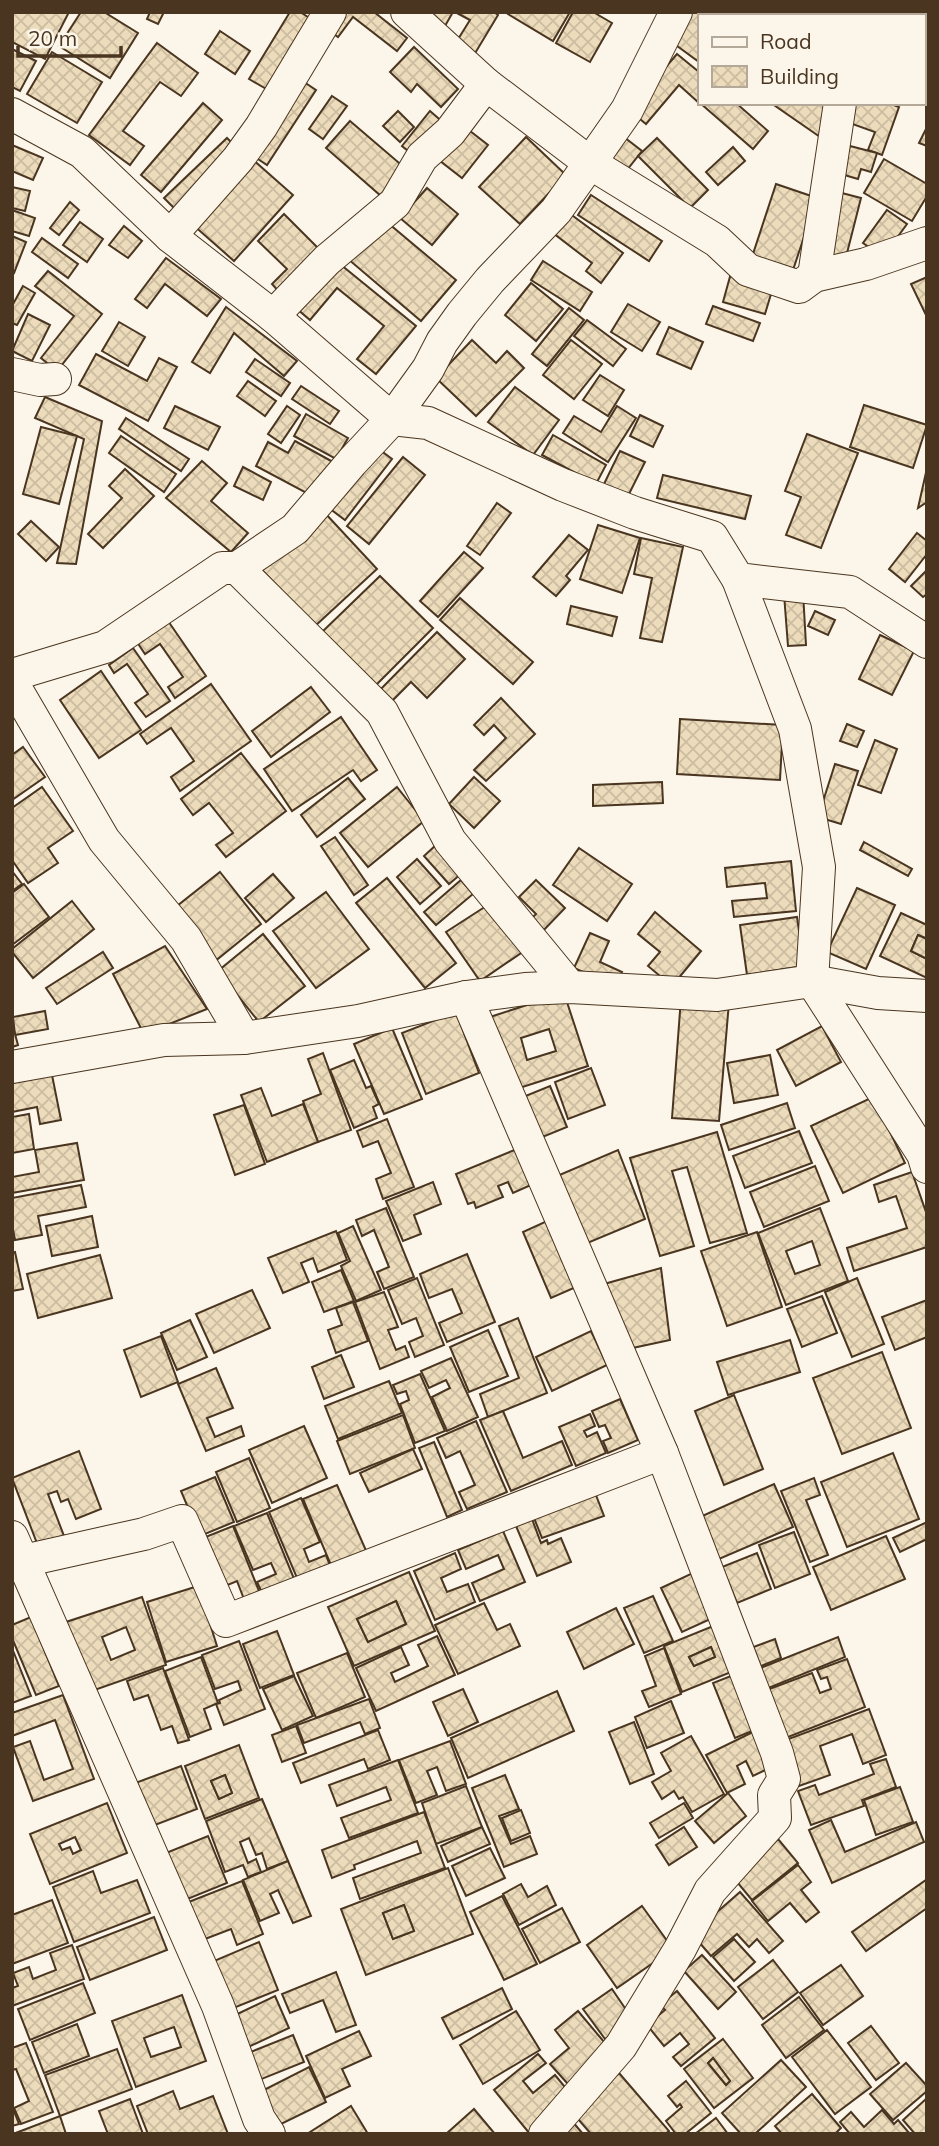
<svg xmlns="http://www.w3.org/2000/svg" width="939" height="2146" font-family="Mulish,sans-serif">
<defs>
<pattern id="building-cross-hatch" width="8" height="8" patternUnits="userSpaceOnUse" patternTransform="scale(1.75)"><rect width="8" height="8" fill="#ecdcbc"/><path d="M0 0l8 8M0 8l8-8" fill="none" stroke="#ccbda1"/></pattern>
</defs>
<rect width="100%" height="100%" fill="#fbf6e9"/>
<!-- building -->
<g fill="url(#building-cross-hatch)" stroke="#4a3520" stroke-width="2" fill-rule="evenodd">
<path d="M12,12H69L45,59L12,42Z"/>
<path d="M81,12H104L138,33L110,78L59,46Z"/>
<path d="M150,12H164L158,24L147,19Z"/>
<path d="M290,12H300L319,24L275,94L249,79Z"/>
<path d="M338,12H374L407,38L397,51L353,17L338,37L326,28Z"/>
<path d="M431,12H453L445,26L428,17Z"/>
<path d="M455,12H494L498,15L471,60L452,49L470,20Z"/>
<path d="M509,12H570L553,41L508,14Z"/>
<path d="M573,12H593L612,23L590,62L556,43Z"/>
<path d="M688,12H737L746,16H699V62L669,40Z"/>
<path d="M819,12H841L840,16H818Z"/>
<path d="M861,12H900V16H860Z"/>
<path d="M220,31L250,51L235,74L205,54Z"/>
<path d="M157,43L198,73L181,96L160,82L123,131L144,146L130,165L89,135Z"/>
<path d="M414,47L458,89L441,107L417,84L411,92L390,72Z"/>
<path d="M12,49L36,61L20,91L12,87Z"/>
<path d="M52,52L102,82L77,123L27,94Z"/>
<path d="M677,54L699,72V103L679,85L646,124L629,110Z"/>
<path d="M301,80L316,90L267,165L252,155Z"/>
<path d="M332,96L347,106L323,139L309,129Z"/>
<path d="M203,103L222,120L161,192L141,175Z"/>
<path d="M700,103H736L768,131L753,149Z"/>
<path d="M771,103H827L823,139Z"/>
<path d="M850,103H888L899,107L882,155L868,150L875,132L844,121Z"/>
<path d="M398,111L414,127L400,142L383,126Z"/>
<path d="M430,111L446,125L419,160L402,146Z"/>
<path d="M350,121L405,168L381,196L326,148Z"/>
<path d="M461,124L488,145L462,178L435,157Z"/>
<path d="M927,127V146L919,143Z"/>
<path d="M620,134L642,151L623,175L601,158Z"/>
<path d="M526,137L566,175L520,224L479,187Z"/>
<path d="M227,138L240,151L177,211L164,198Z"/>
<path d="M657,138L708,190L690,208L638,156Z"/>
<path d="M12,145L43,158L33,180L12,171Z"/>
<path d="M850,146L877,153L871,172L861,169L858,179L841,174Z"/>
<path d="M733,147L745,161L718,185L706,172Z"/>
<path d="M251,158L293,195L234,261L192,224Z"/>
<path d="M884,159L927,184V196L912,221L864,193Z"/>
<path d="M776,184L817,198L792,273L751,260Z"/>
<path d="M12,187L30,191L25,211L12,208Z"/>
<path d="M427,188L458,214L432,245L400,218Z"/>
<path d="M838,192L861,198L845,261L822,255Z"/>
<path d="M591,195L662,241L649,261L578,215Z"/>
<path d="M70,202L79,210L59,235L50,228Z"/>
<path d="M12,210L35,218L29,236L12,231Z"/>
<path d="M887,210L907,224L883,257L863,243Z"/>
<path d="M569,213L623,253L601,283L586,271L592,263L553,233Z"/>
<path d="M284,214L322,252L281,294L272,284L287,269L258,241Z"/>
<path d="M382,218L456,280L421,321L348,259Z"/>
<path d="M80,222L103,239L87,262L63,245Z"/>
<path d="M124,226L142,241L128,258L109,245Z"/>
<path d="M12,236L26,242L14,273L12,272Z"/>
<path d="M42,238L78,264L68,278L32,252Z"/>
<path d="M166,258L221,299L207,316L165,284L147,308L135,299Z"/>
<path d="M335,260L416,326L376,374L357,359L384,326L337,288L310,320L296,308Z"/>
<path d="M543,261L592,292L580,311L531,280Z"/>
<path d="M48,271L102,314L57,371L41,358L74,316L35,286Z"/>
<path d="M731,273L774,284L765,314L723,302Z"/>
<path d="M927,277V317L911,284Z"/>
<path d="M531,283L563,309L536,341L505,315Z"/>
<path d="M23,286L35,293L17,325L12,323V306Z"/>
<path d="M628,304L660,322L642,351L611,332Z"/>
<path d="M713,306L760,323L753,341L706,324Z"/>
<path d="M226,307L297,361L284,376L234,333L210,373L192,362Z"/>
<path d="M569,308L584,320L547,366L532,354Z"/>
<path d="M28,314L50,325L32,361L12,351Z"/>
<path d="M587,320L626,349L613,366L574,336Z"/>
<path d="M119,322L145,337L128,366L102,351Z"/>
<path d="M669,327L703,342L691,369L657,354Z"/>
<path d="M472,340L496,363L507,351L524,368L476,416L436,378Z"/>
<path d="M571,340L602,364L574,399L543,375Z"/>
<path d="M96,354L147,381L159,358L177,367L148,421L79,385Z"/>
<path d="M255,359L290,383L281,396L246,372Z"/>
<path d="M600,375L624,390L608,416L583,400Z"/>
<path d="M248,381L276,401L265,416L237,396Z"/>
<path d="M301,386L339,411L330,424L292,399Z"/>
<path d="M515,387L559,420L533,455L488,422Z"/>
<path d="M45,397L102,421L76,564L57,563L84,439L35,418Z"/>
<path d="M864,405L927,425L913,468L850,447Z"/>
<path d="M175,406L220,427L208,450L164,428Z"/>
<path d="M287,406L300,415L281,443L268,434Z"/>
<path d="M617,406L636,418L608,462L563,433L574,416L601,432Z"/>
<path d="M306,414L348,438L336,459L294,436Z"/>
<path d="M640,415L663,426L653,447L630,436Z"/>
<path d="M126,418L189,459L181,471L119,429Z"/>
<path d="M41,427L77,436L59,504L23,494Z"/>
<path d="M807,434L858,453L821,548L786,535L801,497L785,491Z"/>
<path d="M553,435L606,465L596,484L542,455Z"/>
<path d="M121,436L176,474L164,492L109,453Z"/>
<path d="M295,441L333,462L314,497L256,466L268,442L288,453Z"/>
<path d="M376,447L392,459L345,520L329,508Z"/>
<path d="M620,451L645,462L627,498L603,486Z"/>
<path d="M403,457L425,475L369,544L347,526Z"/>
<path d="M202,461L227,483L211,501L248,533L231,552L166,498Z"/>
<path d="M243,467L271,482L263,500L234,486Z"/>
<path d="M927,468V502L918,508Z"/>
<path d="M125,469L154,496L103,548L88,534L122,498L109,486Z"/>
<path d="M663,475L751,496L745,519L657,498Z"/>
<path d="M497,503L511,513L480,555L467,546Z"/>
<path d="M324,512L377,569L315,626L262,570Z"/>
<path d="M31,521L59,547L46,561L18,534Z"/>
<path d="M598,525L640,538L622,593L580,579Z"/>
<path d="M917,533L927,541V554L905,582L889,569Z"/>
<path d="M569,535L588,550L566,576L570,580L556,596L533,577Z"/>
<path d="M641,538L683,547L662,642L640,638L652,578L634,574Z"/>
<path d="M464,552L483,568L438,617L420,601Z"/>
<path d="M927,570V594L923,597L911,586Z"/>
<path d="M380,576L433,628L375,686L321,633Z"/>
<path d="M803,592L806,645L788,646L784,594Z"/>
<path d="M460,598L533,662L513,684L440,620Z"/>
<path d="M571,606L617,617L612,636L567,624Z"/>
<path d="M815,611L835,620L828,635L808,626Z"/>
<path d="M166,618L206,676L175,698L168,687L183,677L160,644L145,654L135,639Z"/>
<path d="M437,632L465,659L427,698L411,682L387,706L375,695Z"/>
<path d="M880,635L914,651L892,695L859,679Z"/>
<path d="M133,648L170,701L146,717L135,703L148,694L127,664L114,673L109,665Z"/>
<path d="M101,671L141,730L99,758L60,700Z"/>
<path d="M211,684L251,741L180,791L171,777L194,761L171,728L147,744L140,734Z"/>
<path d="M311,687L330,712L271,757L252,731Z"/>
<path d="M501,698L535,734L486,781L474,770L506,738L494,725L484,735L474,725Z"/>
<path d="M341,717L377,770L361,781L353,770L292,811L264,769Z"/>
<path d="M680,719L783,725L780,780L677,774Z"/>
<path d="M847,724L864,731L857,747L840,741Z"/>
<path d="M875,740L897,749L881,793L858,785Z"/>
<path d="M23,747L45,777L12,800V755Z"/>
<path d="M241,753L286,811L226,857L216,845L233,833L209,803L193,815L181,799Z"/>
<path d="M835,764L858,771L841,824L818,817Z"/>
<path d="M474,777L500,801L474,828L449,804Z"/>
<path d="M348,778L365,799L317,837L301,815Z"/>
<path d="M662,782L663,803L593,806V785Z"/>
<path d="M42,787L73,831L48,848L58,863L28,883L12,860V808Z"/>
<path d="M397,787L424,821L368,867L340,833Z"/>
<path d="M335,837L368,885L354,895L321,846Z"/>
<path d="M864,842L912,869L908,876L860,850Z"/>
<path d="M436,845L462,873L449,884L424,856Z"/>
<path d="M579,848L632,884L607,921L553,885Z"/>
<path d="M417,859L441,886L420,904L397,877Z"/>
<path d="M791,861L796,911L734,917L732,901L767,898L765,883L727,887L725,868Z"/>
<path d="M12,871L22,884L12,891Z"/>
<path d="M220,872L261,924L214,962L172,910Z"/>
<path d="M273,874L294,898L266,922L245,898Z"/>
<path d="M387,878L456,963L425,988L356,903Z"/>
<path d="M461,880L473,894L436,925L424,912Z"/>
<path d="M536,880L565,908L539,935L527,923L536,914L519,897Z"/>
<path d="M24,884L49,917L12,945V893Z"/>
<path d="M857,888L895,905L866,969L827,952Z"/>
<path d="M326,892L369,949L316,988L273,931Z"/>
<path d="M72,901L94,929L33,978L12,952V949Z"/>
<path d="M494,901L527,949L480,981L446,932Z"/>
<path d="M655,912L701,951L672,986L648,966L660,952L638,934Z"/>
<path d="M901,913L927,925V939L918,935L911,951L927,959V978L880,956Z"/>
<path d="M797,917L804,966L747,975L740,925Z"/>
<path d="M590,933L609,941L600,962L622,972L615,986L574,968Z"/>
<path d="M263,934L305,986L259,1022L218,971Z"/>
<path d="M918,935L927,939V959L911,951Z"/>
<path d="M165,946L207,1009L144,1034L113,974Z"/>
<path d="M103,952L113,968L57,1004L46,988Z"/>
<path d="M564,993L588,1066L513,1090L490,1017ZM549,1029L556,1051L527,1060L521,1038Z"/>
<path d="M681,998L729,1002L719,1121L672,1118Z"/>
<path d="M45,1011L48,1029L15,1035L13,1017Z"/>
<path d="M456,1012L479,1073L426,1094L402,1033Z"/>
<path d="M12,1023L18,1045L12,1047Z"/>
<path d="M822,1026L841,1062L796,1086L777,1050Z"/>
<path d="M392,1028L422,1099L384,1114L354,1044Z"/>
<path d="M323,1053L351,1130L318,1142L303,1101L321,1094L308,1059Z"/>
<path d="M770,1055L778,1095L734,1103L727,1063Z"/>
<path d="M354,1060L366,1088L371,1086L379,1104L373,1107L377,1118L354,1128L330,1070Z"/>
<path d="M591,1068L605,1105L568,1119L555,1082Z"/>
<path d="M52,1075L61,1120L40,1124L37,1107L12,1112V1083Z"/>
<path d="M550,1086L567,1127L540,1138L523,1097Z"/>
<path d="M261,1088L272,1116L303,1104L318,1142L267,1162L241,1095Z"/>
<path d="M873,1097L905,1163L843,1193L811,1126Z"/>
<path d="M787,1103L795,1128L729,1150L721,1125Z"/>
<path d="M244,1105L265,1164L235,1175L214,1115Z"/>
<path d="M29,1114L34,1149L12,1153V1117Z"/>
<path d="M387,1119L414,1187L383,1199L376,1179L391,1173L378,1141L363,1147L357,1131Z"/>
<path d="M799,1131L812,1163L745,1188L733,1156Z"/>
<path d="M717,1132L747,1233L710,1243L687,1167L672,1171L694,1246L660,1256L630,1158Z"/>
<path d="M77,1143L84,1180L12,1193V1177L39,1172L35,1150Z"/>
<path d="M517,1149L531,1185L513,1193L508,1182L498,1186L503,1197L476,1208L474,1202L468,1204L456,1174Z"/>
<path d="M618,1150L645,1219L585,1244L557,1176Z"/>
<path d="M815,1166L829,1201L764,1227L750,1192Z"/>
<path d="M912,1172L927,1215V1247L854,1271L847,1248L907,1228L896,1196L879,1202L874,1185Z"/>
<path d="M433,1182L441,1204L414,1215L421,1234L403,1241L386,1201Z"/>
<path d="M81,1185L86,1207L38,1216L42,1235L15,1240L12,1224V1198Z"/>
<path d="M386,1208L414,1277L384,1289L377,1272L389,1267L374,1230L362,1236L356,1220Z"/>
<path d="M820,1208L848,1281L786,1305L758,1233ZM812,1241L820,1265L795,1274L786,1251Z"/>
<path d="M92,1216L98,1247L52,1256L46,1226Z"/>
<path d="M547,1221L576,1287L551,1298L523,1232Z"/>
<path d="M353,1226L381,1290L356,1301L341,1266L350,1261L338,1233Z"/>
<path d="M336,1231L347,1260L318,1272L313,1258L301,1263L309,1282L283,1293L268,1258Z"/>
<path d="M757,1232L782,1307L727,1326L701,1251Z"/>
<path d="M15,1252L23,1289L12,1291V1253Z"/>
<path d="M467,1254L495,1322L447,1342L439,1323L462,1313L452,1289L429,1298L420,1274Z"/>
<path d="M100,1255L112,1298L38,1318L27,1274Z"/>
<path d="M661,1268L670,1340L623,1350L597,1286Z"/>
<path d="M341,1270L354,1301L324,1312L312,1282Z"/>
<path d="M417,1278L444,1345L415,1357L409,1342L423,1336L416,1318L402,1324L388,1290Z"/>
<path d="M857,1278L884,1344L852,1357L825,1292Z"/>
<path d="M252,1290L270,1328L214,1353L196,1314Z"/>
<path d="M384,1292L398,1327L388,1330L396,1350L405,1346L409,1357L380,1369L355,1302Z"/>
<path d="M822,1296L837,1333L802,1347L787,1309Z"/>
<path d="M927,1300V1337L895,1350L882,1317Z"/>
<path d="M353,1302L368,1341L336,1353L328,1330L342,1325L336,1308Z"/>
<path d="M518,1318L547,1393L488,1417L480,1394L519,1378L499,1326Z"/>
<path d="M190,1320L207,1357L177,1370L161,1333Z"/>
<path d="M488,1330L508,1376L469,1392L450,1347Z"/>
<path d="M591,1331L607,1365L552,1391L536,1357Z"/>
<path d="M161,1336L178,1382L141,1397L124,1350Z"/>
<path d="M790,1340L800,1372L728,1395L717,1362Z"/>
<path d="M882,1352L911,1428L842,1454L813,1378Z"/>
<path d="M341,1355L354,1387L324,1399L312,1367Z"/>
<path d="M451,1358L478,1417L447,1431L432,1397L450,1388L446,1380L429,1388L421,1371Z"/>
<path d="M216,1368L233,1408L207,1418L215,1437L241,1426L244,1436L206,1451L178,1384Z"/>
<path d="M420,1374L445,1431L415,1443L400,1404L409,1400L406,1391L397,1394L393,1385Z"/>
<path d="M389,1381L402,1413L338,1439L325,1406Z"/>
<path d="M734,1395L763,1469L724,1485L695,1411Z"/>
<path d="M620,1399L638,1440L608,1453L603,1441L611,1438L605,1425L599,1427L592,1411Z"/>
<path d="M503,1411L523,1458L562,1441L572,1465L511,1491L480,1420Z"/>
<path d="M590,1414L595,1426L584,1431L587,1437L597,1432L606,1453L576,1466L559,1427Z"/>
<path d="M403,1415L415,1448L350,1474L337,1441Z"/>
<path d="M476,1421L507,1492L467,1509L459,1492L475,1485L460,1451L446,1458L437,1438Z"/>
<path d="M304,1426L327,1478L272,1503L249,1450Z"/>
<path d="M434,1442L462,1510L447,1517L419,1448Z"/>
<path d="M413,1449L422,1469L369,1492L360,1473Z"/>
<path d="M79,1451L101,1509L76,1519L68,1499L61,1502L57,1491L48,1494L64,1536L38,1546L12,1478Z"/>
<path d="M893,1453L919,1519L847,1547L821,1482Z"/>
<path d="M249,1458L270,1508L237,1522L216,1472Z"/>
<path d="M215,1477L234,1522L200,1536L181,1491Z"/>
<path d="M814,1478L820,1495L806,1500L828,1555L810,1562L781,1491Z"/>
<path d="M774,1484L793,1527L719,1559L700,1517Z"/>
<path d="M337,1485L368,1555L333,1570L303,1499Z"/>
<path d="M594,1490L604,1516L542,1538L532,1513Z"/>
<path d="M301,1498L320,1542L304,1549L309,1562L326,1555L332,1571L300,1585L269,1512Z"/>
<path d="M267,1513L297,1586L265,1599L257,1582L276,1574L271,1563L253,1570L234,1526Z"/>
<path d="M532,1519L541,1543L547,1540L548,1544L561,1538L571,1562L537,1576L516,1526Z"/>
<path d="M927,1522V1539L900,1552L893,1538Z"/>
<path d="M233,1526L263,1601L247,1607L237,1581L218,1589L198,1540Z"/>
<path d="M503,1531L525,1582L480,1601L472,1583L504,1569L498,1555L466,1569L458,1550Z"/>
<path d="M794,1532L810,1574L775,1588L759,1545Z"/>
<path d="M886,1536L905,1579L831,1610L813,1567Z"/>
<path d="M455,1553L461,1569L441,1578L447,1592L468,1584L475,1602L435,1620L414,1571Z"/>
<path d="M757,1553L771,1589L737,1603L722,1567Z"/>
<path d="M697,1571L717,1616L682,1632L661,1588Z"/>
<path d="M409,1572L435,1631L354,1666L328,1607ZM396,1601L406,1624L368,1642L357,1619Z"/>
<path d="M198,1586L217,1646L166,1662L147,1602Z"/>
<path d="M653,1596L673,1641L644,1653L624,1608Z"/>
<path d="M142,1597L166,1665L86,1693L63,1623ZM126,1627L135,1650L111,1660L102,1637Z"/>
<path d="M396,1601L406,1624L368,1642L357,1619Z"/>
<path d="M484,1603L497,1630L510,1624L520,1646L458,1674L435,1625Z"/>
<path d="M616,1608L634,1644L584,1669L567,1632Z"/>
<path d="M31,1617L59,1686L36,1695L12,1638V1625Z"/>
<path d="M723,1622L741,1668L682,1692L664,1646ZM711,1647L715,1657L694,1666L689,1657Z"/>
<path d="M277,1631L294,1675L260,1688L243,1644Z"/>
<path d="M437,1636L455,1675L376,1711L356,1668L401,1647L409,1665L391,1673L395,1682L428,1666L418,1645Z"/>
<path d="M838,1637L845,1657L766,1689L758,1669Z"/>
<path d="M775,1639L781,1658L756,1668L748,1649Z"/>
<path d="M239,1641L265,1709L224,1725L216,1704L220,1703L219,1700L241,1690L238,1681L215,1689L202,1655Z"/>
<path d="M711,1647L715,1657L694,1666L689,1657Z"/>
<path d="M12,1648L31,1696L12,1703Z"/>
<path d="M664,1648L681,1694L649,1707L642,1691L656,1686L645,1656Z"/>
<path d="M347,1653L365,1697L316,1718L297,1673Z"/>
<path d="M201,1657L218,1703L204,1709L211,1729L190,1737L165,1671Z"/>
<path d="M847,1659L865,1707L783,1739L764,1691L812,1673L820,1693L831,1689L827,1677L821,1679L817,1670Z"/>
<path d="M163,1668L189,1740L178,1743L172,1726L161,1730L148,1695L134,1700L127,1681Z"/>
<path d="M741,1672L762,1727L735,1738L713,1683Z"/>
<path d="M294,1676L313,1716L282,1730L263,1689Z"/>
<path d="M463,1689L478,1722L448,1736L433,1702Z"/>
<path d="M557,1691L574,1731L468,1778L451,1738Z"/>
<path d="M63,1695L94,1779L33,1801L13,1747L30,1741L44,1780L73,1769L55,1720L12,1736V1713Z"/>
<path d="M369,1699L380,1728L365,1734L360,1722L304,1743L297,1725Z"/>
<path d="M671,1701L684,1733L647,1748L635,1717Z"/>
<path d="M869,1709L886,1755L863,1764L852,1734L820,1746L830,1775L799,1786L783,1741Z"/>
<path d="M634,1722L654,1774L630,1784L609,1732Z"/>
<path d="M296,1726L306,1753L282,1762L272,1735Z"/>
<path d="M761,1728L778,1764L753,1776L746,1761L737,1766L745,1784L727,1793L706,1755Z"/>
<path d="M378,1730L390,1760L368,1769L364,1759L301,1783L293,1763Z"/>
<path d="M691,1736L724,1794L692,1812L683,1797L679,1799L674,1791L662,1799L652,1782L671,1771L661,1753Z"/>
<path d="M450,1741L466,1784L446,1791L437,1767L427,1771L437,1795L416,1803L399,1760Z"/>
<path d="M239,1745L259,1798L205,1819L185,1766ZM225,1775L232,1793L219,1799L211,1781Z"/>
<path d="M886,1759L896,1787L862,1800L864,1806L811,1825L798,1791L815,1785L819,1795L874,1774L870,1764Z"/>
<path d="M398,1760L418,1813L349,1838L341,1818L391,1800L386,1787L337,1806L329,1785Z"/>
<path d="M181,1766L197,1809L147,1828L130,1785Z"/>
<path d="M225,1775L232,1793L219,1799L211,1781Z"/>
<path d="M505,1775L519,1809L499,1816L511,1844L530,1836L537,1854L504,1867L472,1788Z"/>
<path d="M466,1786L482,1827L436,1844L422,1803Z"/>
<path d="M900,1787L913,1822L876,1835L864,1800Z"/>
<path d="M728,1793L746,1816L714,1843L695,1821Z"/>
<path d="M262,1799L288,1861L267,1869L262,1853L256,1855L249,1838L240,1842L248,1863L256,1859L261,1872L248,1877L243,1865L225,1872L206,1821Z"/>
<path d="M107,1803L127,1853L50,1884L30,1834ZM75,1837L81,1850L73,1854L70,1847L62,1850L59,1844Z"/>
<path d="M684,1803L693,1818L659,1838L650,1823Z"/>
<path d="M521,1810L530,1833L511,1841L502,1818Z"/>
<path d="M424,1812L445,1868L360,1899L353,1878L421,1853L417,1841L354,1865L355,1869L332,1878L322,1850Z"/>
<path d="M831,1820L845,1852L916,1822L924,1842L832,1883L809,1830Z"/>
<path d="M482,1827L490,1844L448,1862L441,1846Z"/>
<path d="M684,1827L697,1847L669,1865L656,1845Z"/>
<path d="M208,1836L227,1883L180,1902L161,1855Z"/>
<path d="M778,1839L798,1863L752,1900L732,1876Z"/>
<path d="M490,1848L505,1878L466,1896L452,1866Z"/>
<path d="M288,1861L311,1916L293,1923L278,1890L270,1894L279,1913L260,1921L243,1880Z"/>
<path d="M798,1865L811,1882L801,1890L819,1912L806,1922L790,1903L768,1921L752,1901Z"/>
<path d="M448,1868L473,1934L366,1975L341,1909ZM404,1905L414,1931L393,1939L383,1913Z"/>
<path d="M93,1871L101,1893L137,1880L150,1913L74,1942L53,1887Z"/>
<path d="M926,1880L927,1908L866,1951L852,1932Z"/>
<path d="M242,1881L263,1934L237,1945L231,1929L205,1939L181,1905Z"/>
<path d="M521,1884L528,1897L547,1886L556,1905L519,1925L503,1894Z"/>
<path d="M740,1892L783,1941L769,1953L757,1939L749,1947L737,1934L711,1956L692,1934Z"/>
<path d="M502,1896L537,1964L504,1980L470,1912Z"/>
<path d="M52,1900L68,1943L12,1964V1915Z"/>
<path d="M404,1905L414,1931L393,1939L383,1913Z"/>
<path d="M642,1906L673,1949L617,1988L587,1945Z"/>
<path d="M562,1908L580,1942L540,1963L522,1929Z"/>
<path d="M154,1917L167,1950L90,1980L77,1947Z"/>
<path d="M734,1939L755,1962L734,1981L713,1957Z"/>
<path d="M259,1942L278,1990L226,2011L207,1964Z"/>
<path d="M72,1945L84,1979L12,2006V1988L18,1986L13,1973L29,1967L33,1979L56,1970L50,1953Z"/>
<path d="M702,1955L736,1992L718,2009L684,1971Z"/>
<path d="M773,1960L798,1992L763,2019L738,1987Z"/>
<path d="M841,1965L863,1996L823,2025L800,1993Z"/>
<path d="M336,1972L356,2025L336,2032L323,2000L290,2013L282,1994Z"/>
<path d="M83,1983L95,2013L30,2040L18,2009Z"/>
<path d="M502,1988L512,2009L453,2039L442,2018Z"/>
<path d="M612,1989L633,2020L605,2039L583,2009Z"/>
<path d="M677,1991L715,2038L681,2066L673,2057L689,2044L680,2033L664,2046L647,2025L665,2010L660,2005Z"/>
<path d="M182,1995L206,2061L136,2087L112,2021ZM174,2027L181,2047L151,2057L144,2038Z"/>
<path d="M275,1996L289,2028L246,2048L231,2017Z"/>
<path d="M799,1997L824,2030L786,2058L762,2025Z"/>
<path d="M516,2011L540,2050L483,2084L460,2045Z"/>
<path d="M578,2011L610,2049L568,2084L550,2064L569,2048L555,2030Z"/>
<path d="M77,2024L89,2056L44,2073L32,2042Z"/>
<path d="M871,2026L899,2063L876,2080L848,2043Z"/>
<path d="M827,2030L871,2087L835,2114L792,2057Z"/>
<path d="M359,2031L371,2056L342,2069L350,2086L325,2098L306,2056Z"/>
<path d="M293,2035L304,2062L254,2082L243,2055Z"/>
<path d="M723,2039L753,2078L714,2108L684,2069ZM713,2058L730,2081L726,2085L708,2063Z"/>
<path d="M26,2043L53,2112L21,2124L14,2108L29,2101L16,2069L12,2070V2048Z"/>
<path d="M117,2049L132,2089L60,2116L45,2075Z"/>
<path d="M538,2054L546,2063L523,2081L533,2093L555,2075L574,2098L530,2134L494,2090Z"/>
<path d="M713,2058L730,2081L726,2085L708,2063Z"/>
<path d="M781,2060L806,2087L755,2134H741L722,2113Z"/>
<path d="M906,2063L927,2086V2091L893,2120L870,2094Z"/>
<path d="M309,2067L326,2102L277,2126L260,2092Z"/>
<path d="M619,2073L669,2131L665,2134H591L572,2112Z"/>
<path d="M686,2081L711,2113L685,2134H676L666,2121L682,2107L680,2104L677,2107L668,2096Z"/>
<path d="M173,2091L180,2109L213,2096L228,2134H148L137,2106Z"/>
<path d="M812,2094L841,2128L835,2134H782L775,2126Z"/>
<path d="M927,2098V2134H915L903,2120Z"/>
<path d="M130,2099L143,2134H108L99,2111Z"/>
<path d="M12,2106L19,2124L12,2126Z"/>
<path d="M351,2106L368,2134H307Z"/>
<path d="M474,2109L495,2134H446Z"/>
<path d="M882,2110L894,2124L898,2120L910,2134H850L840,2122L851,2112L864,2127Z"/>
<path d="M60,2116L66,2134H13Z"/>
<path d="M716,2118L728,2134H695Z"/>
<path d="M572,2121L583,2134H556Z"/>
</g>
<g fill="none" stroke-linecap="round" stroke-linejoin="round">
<defs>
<g id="minor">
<path d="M407,12L486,84L590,163L717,241L748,270L799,287L814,276L866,264L927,243"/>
<path d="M849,16L850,12"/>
<path d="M12,114L82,152L170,236L273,316L392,419L428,423L563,485L635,513L712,537L738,579L850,592L927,642"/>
<path d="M170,236L238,159L261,127L330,12"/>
<path d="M814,276L840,103"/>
<path d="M273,316L327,260L395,203L422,157L450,132L486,84"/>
<path d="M12,374L40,380L55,379"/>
<path d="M237,568L382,712L450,841L570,987"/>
<path d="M738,579L795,729L819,867L812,981L923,1154L927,1167"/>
<path d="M12,675L105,647L222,568H237L295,529L352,462L392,419L428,369L442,342L462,314L490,280L556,211L590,163L627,110L676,12"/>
<path d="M12,682L104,840L186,939L244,1038"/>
<path d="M466,997L662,1453L777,1753L784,1779L774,1795L775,1818L710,1891L680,1949L621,2046L545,2134"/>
<path d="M12,1067L164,1040L244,1038L358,1021L466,997L525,989L570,987L717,995L812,981L878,993L927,996"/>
<path d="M12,1537L218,2006L259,2119L269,2134"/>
<path d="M23,1561L144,1534L182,1521L226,1621L662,1453"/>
</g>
</defs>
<!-- minor casing -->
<use href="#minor" stroke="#4a3520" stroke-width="34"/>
<!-- minor -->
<use href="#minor" stroke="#fbf6e9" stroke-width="32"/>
</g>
<!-- border -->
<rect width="939" height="2146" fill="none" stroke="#4a3520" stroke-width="28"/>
<!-- legend -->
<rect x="698" y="14" width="228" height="91" fill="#fbf6e9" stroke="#b4a999" stroke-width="2"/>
<rect x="712" y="37" width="35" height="10" fill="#fbf6e9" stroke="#b4a999" stroke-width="2"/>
<text x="760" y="49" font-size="21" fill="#4a3520">Road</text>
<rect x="712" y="66" width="35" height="21" fill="url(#building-cross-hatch)" stroke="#b4a999" stroke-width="2"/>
<text x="760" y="84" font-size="21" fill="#4a3520">Building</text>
<!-- scale -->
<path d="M18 46v10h103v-10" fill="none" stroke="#4a3520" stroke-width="3.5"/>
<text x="28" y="46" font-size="21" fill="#4a3520" stroke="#fbf6e9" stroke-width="5" paint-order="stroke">20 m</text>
</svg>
